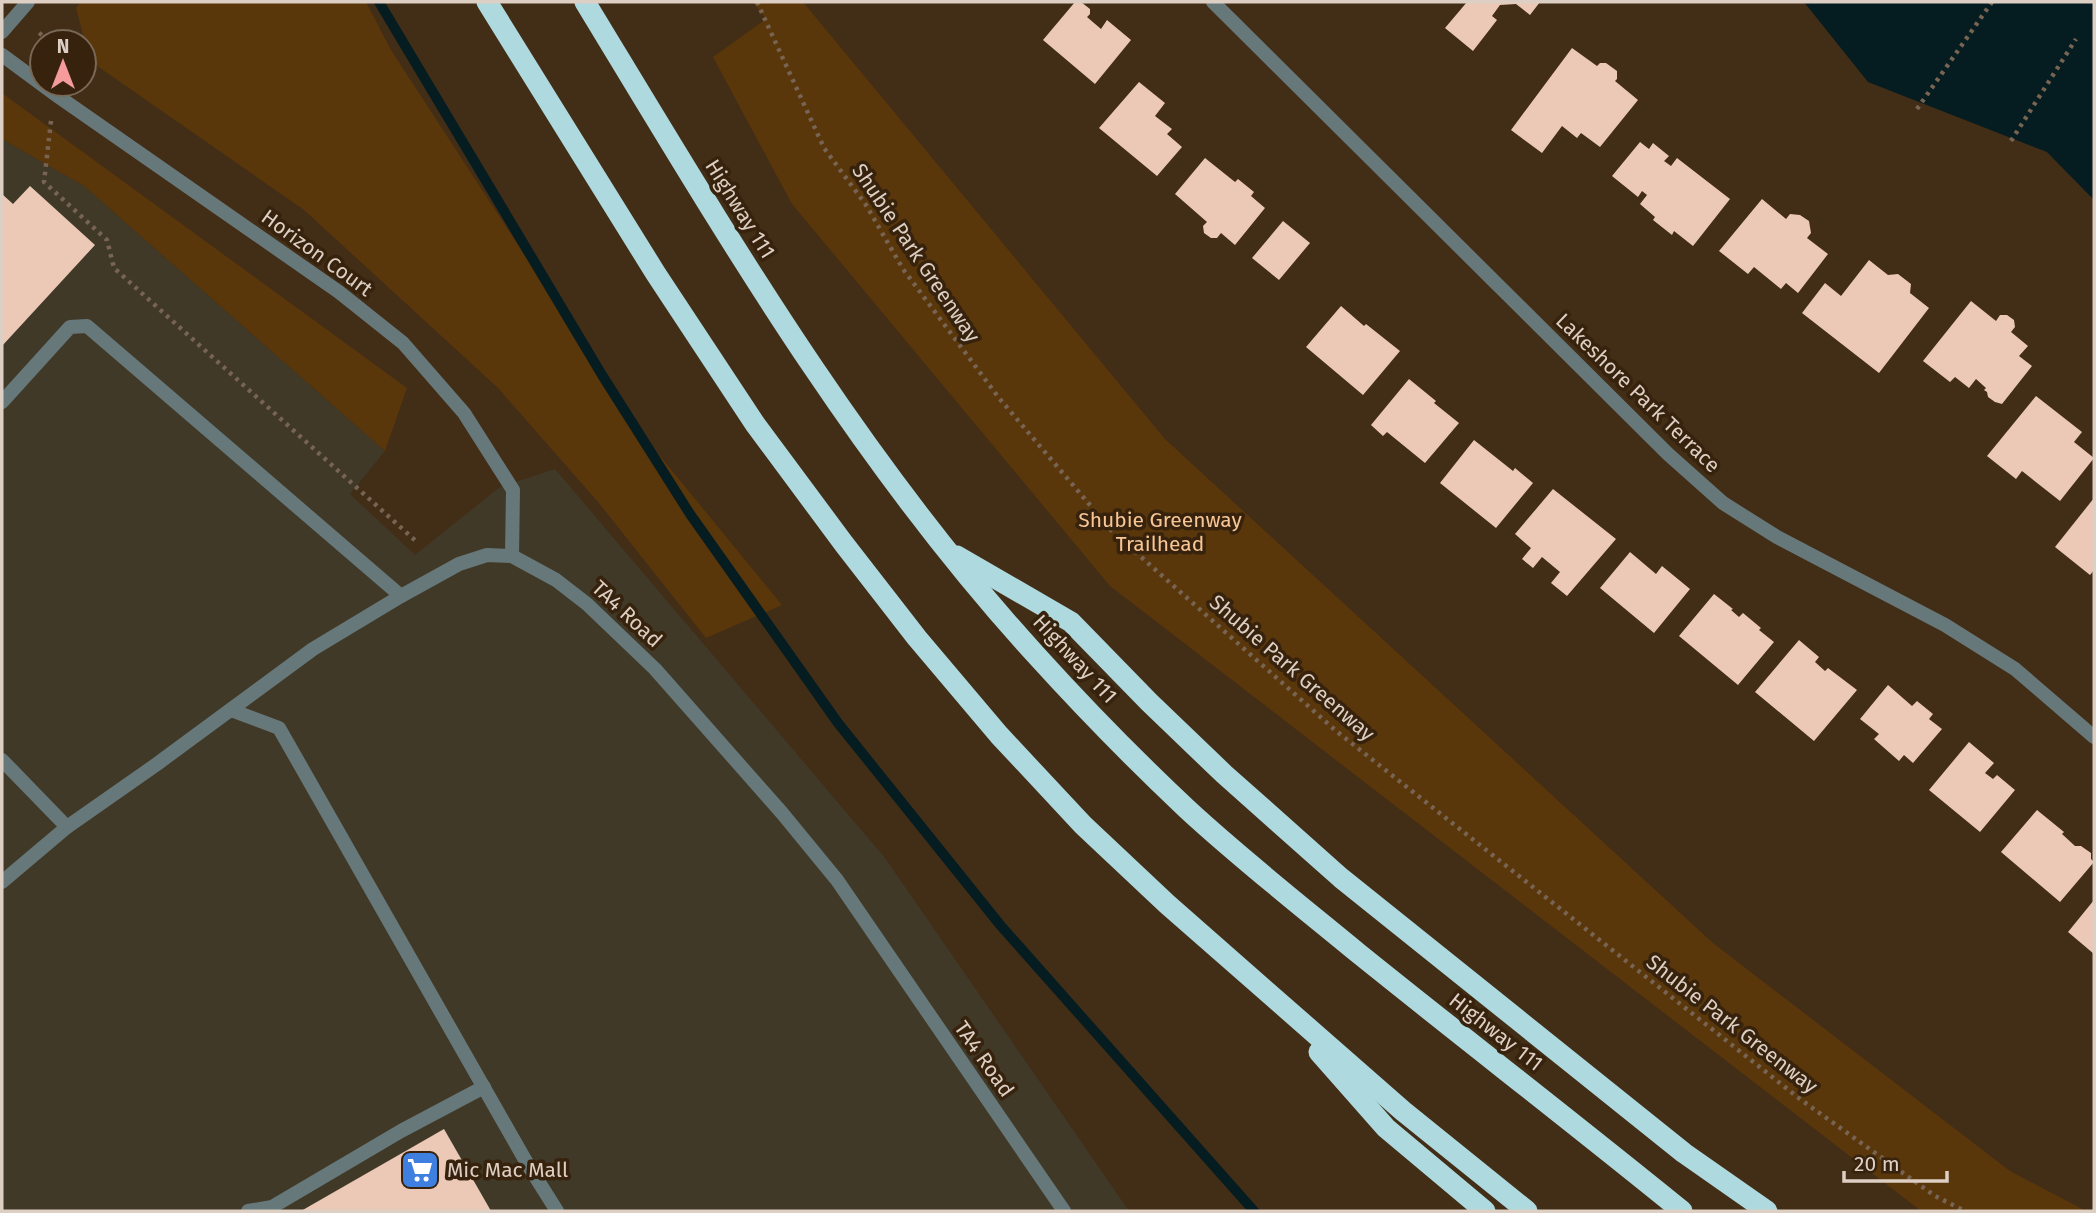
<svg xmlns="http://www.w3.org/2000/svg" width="2096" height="1213" font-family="'Fira Sans',sans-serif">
<rect width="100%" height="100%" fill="#422d17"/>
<!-- commercial -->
<path fill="#413928" d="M2,139L84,186L385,451L350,494L415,555L500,487L555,469L885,858L1129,1211H2Z"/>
<!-- green -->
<g fill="#5a360b">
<path d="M81,2H366L391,50L637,428L782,605L706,638L598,502L498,388L304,210L90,61L76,8Z"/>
<path d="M753,2H803L1165,439L1713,943L2010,1171L2086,1211H1921L1110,586L792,204L713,57L766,19Z"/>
<path d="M2,93L407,388L385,451L84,186L2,139Z"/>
</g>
<!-- water -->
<path fill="#051c20" d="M1804,2H2094V200L2047,152L1868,82Z"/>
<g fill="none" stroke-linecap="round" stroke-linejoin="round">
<!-- stream -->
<path stroke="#051c20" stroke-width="10" d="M379,2L602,375L690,514L838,723L1001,926L1254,1211"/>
</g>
<!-- building -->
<g fill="#ecc9b7">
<path d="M1075,2H1081L1090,9V14L1087,17L1101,29L1107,20L1131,40L1095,84L1043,40Z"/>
<path d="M1467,2H1540L1530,15L1516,4L1500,5L1492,16L1497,20L1473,51L1445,28Z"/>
<path d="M1572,48L1597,66L1600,63H1606L1617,71V79L1615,81L1638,100L1600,147L1581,133L1577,138L1562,126L1542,153L1511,130Z"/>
<path d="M1139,82L1165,103L1155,116L1172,129L1167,134L1182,147L1157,176L1099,128Z"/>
<path d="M1640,142L1649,149L1653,143L1669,156L1664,161L1671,166L1677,158L1730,199L1693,246L1674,231L1672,235L1653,220L1655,217L1640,204L1647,195L1642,191L1638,197L1612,176Z"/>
<path d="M1205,158L1235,182L1238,179L1254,192L1251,196L1265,208L1235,245L1221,233L1217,238H1211L1204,233L1203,226L1207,222L1175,194Z"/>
<path d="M30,186L95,245L2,346V194L13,204Z"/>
<path d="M1762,199L1786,219L1790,214L1800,215L1809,221L1811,233L1807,238L1828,254L1798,293L1786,283L1781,289L1754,267L1748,274L1719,251Z"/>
<path d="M1283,221L1310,243L1279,280L1252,258Z"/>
<path d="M1869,260L1888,275L1898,274L1911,284L1910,293L1929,308L1879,373L1802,313L1825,283L1841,296Z"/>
<path d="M1971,301L1996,321L2000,315H2007L2014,320L2015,327L2011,332L2028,346L2019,356L2032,366L2002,404L1995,402L1988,397L1987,392L1984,390L1986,388L1976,379L1969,388L1955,377L1950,382L1923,361Z"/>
<path d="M1341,306L1364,326L1366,324L1400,351L1363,395L1306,347Z"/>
<path d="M1409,379L1436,401L1434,403L1459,423L1425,463L1387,432L1383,436L1371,425Z"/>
<path d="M2036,396L2082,432L2074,442L2094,458L2060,501L2022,471L2016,479L1987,456Z"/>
<path d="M1474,440L1513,471L1515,468L1533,483L1496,528L1440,483Z"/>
<path d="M1553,489L1616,539L1567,596L1551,583L1560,572L1542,557L1533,568L1522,559L1531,548L1515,534Z"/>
<path d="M2094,498V570L2090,575L2055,547Z"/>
<path d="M1630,552L1656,574L1662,566L1690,589L1654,633L1600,588Z"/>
<path d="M1714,594L1733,609L1731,610L1739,617L1743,613L1761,628L1759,630L1774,642L1738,685L1679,636Z"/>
<path d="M1799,640L1819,657L1815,662L1825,671L1828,668L1857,690L1814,741L1755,692Z"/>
<path d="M1888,685L1912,706L1917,701L1933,714L1929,719L1942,729L1913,763L1904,755L1899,761L1874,739L1879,734L1860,719Z"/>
<path d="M1969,742L1994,763L1985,773L1993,779L1997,775L2015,790L1980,832L1929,790Z"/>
<path d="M2037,810L2064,832L2062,834L2075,846H2081L2091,853V859L2094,862L2060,902L2001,852Z"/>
<path d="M2094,900V954L2068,932Z"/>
<path d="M444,1129L491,1211H301Z"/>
</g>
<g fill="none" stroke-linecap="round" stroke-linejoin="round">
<!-- path -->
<g stroke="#776452" stroke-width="4.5" stroke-dasharray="3.5 5" stroke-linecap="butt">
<path d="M757,2L824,148L866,205L903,269L999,398L1112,531L1335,730L1800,1099L1935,1196L1965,1211"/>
<path d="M39,33L52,42"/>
<path d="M1917,109L1992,2"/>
<path d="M51,121L44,182L107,240L114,268L418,543"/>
<path d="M2011,141L2076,39"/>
</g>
<!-- lane -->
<g stroke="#67787a" stroke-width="14">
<path d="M2,32L28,2"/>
<path d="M2,402L70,327L87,326L401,596"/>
<path d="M231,710L279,728L528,1165L557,1211"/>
<path d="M2,760L67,827"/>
<path d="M248,1211L272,1207L401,1131L484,1087"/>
</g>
<!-- street -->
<g stroke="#67787a" stroke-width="14">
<path d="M1213,2L1668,454L1723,503L1777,537L1945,625L2015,669L2094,737"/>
<path d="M2,55L59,97L339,292L403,343L464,413L513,490L512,556"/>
<path d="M2,882L67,827L157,764L313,649L401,596L459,564L487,555L512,556L556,580L587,604L655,669L782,813L837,880L1064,1211"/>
</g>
<!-- highway -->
<g stroke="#add9df" stroke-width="21">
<path d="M487,2L656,274L755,424L844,544L917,638L999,735L1083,825L1167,904L1403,1111L1527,1211"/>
<path d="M585,2C723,229 856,458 1036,655C1084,708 1135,760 1187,809C1241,859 1301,906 1358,953C1466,1040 1575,1124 1682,1211"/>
<path d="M957,556L1071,622L1149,702L1224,774L1341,878L1684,1153L1767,1211"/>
<path d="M1319,1052L1386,1128L1485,1211"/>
</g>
</g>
<!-- icons -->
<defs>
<symbol id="supermarket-square" viewBox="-11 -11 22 22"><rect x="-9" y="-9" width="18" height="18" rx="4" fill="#3f7fe0" stroke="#37230d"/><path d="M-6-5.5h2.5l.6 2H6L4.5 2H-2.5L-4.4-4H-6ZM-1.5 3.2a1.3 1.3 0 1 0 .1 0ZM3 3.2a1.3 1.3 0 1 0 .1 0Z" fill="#fff"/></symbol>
</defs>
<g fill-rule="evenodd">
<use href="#supermarket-square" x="398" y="1148" width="44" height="44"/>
</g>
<g text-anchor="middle" stroke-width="7" stroke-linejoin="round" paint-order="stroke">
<!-- street labels -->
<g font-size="21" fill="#ddcfc3" stroke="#37230d">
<text transform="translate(740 209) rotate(58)" y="7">Highway 111</text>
<text transform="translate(317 253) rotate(36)" y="7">Horizon Court</text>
<text transform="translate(916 253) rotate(56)" y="7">Shubie Park Greenway</text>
<text transform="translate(1638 393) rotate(44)" y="7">Lakeshore Park Terrace</text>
<text transform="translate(627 614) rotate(43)" y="7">TA4 Road</text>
<text transform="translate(1075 659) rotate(47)" y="7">Highway 111</text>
<text transform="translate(1292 668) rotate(41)" y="7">Shubie Park Greenway</text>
<text transform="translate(1732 1024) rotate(38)" y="7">Shubie Park Greenway</text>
<text transform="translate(1496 1032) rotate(38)" y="7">Highway 111</text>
<text transform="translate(984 1059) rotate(55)" y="7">TA4 Road</text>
</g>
<!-- park labels -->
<g font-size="21" fill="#f8c696" stroke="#37230d">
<text x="1160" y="527">Shubie Greenway<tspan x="1160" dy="24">Trailhead</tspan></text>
</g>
<!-- poi labels -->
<g font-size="21" fill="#ddcfc3" stroke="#37230d" text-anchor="start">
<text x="447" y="1177">Mic Mac Mall</text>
</g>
</g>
<!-- border -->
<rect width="2096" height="1213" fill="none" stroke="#ddcfc3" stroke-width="7"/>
<!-- north arrow -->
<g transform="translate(63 63)"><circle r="33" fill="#37230d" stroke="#796856" stroke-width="2"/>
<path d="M0-5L12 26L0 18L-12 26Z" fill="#f59b9b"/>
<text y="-10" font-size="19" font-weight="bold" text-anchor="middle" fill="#ddcfc3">N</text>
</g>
<!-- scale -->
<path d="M1844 1171v10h103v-10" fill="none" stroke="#ddcfc3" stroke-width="3.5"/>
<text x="1854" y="1171" font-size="21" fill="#ddcfc3" stroke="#37230d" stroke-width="5" paint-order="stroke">20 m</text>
</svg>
